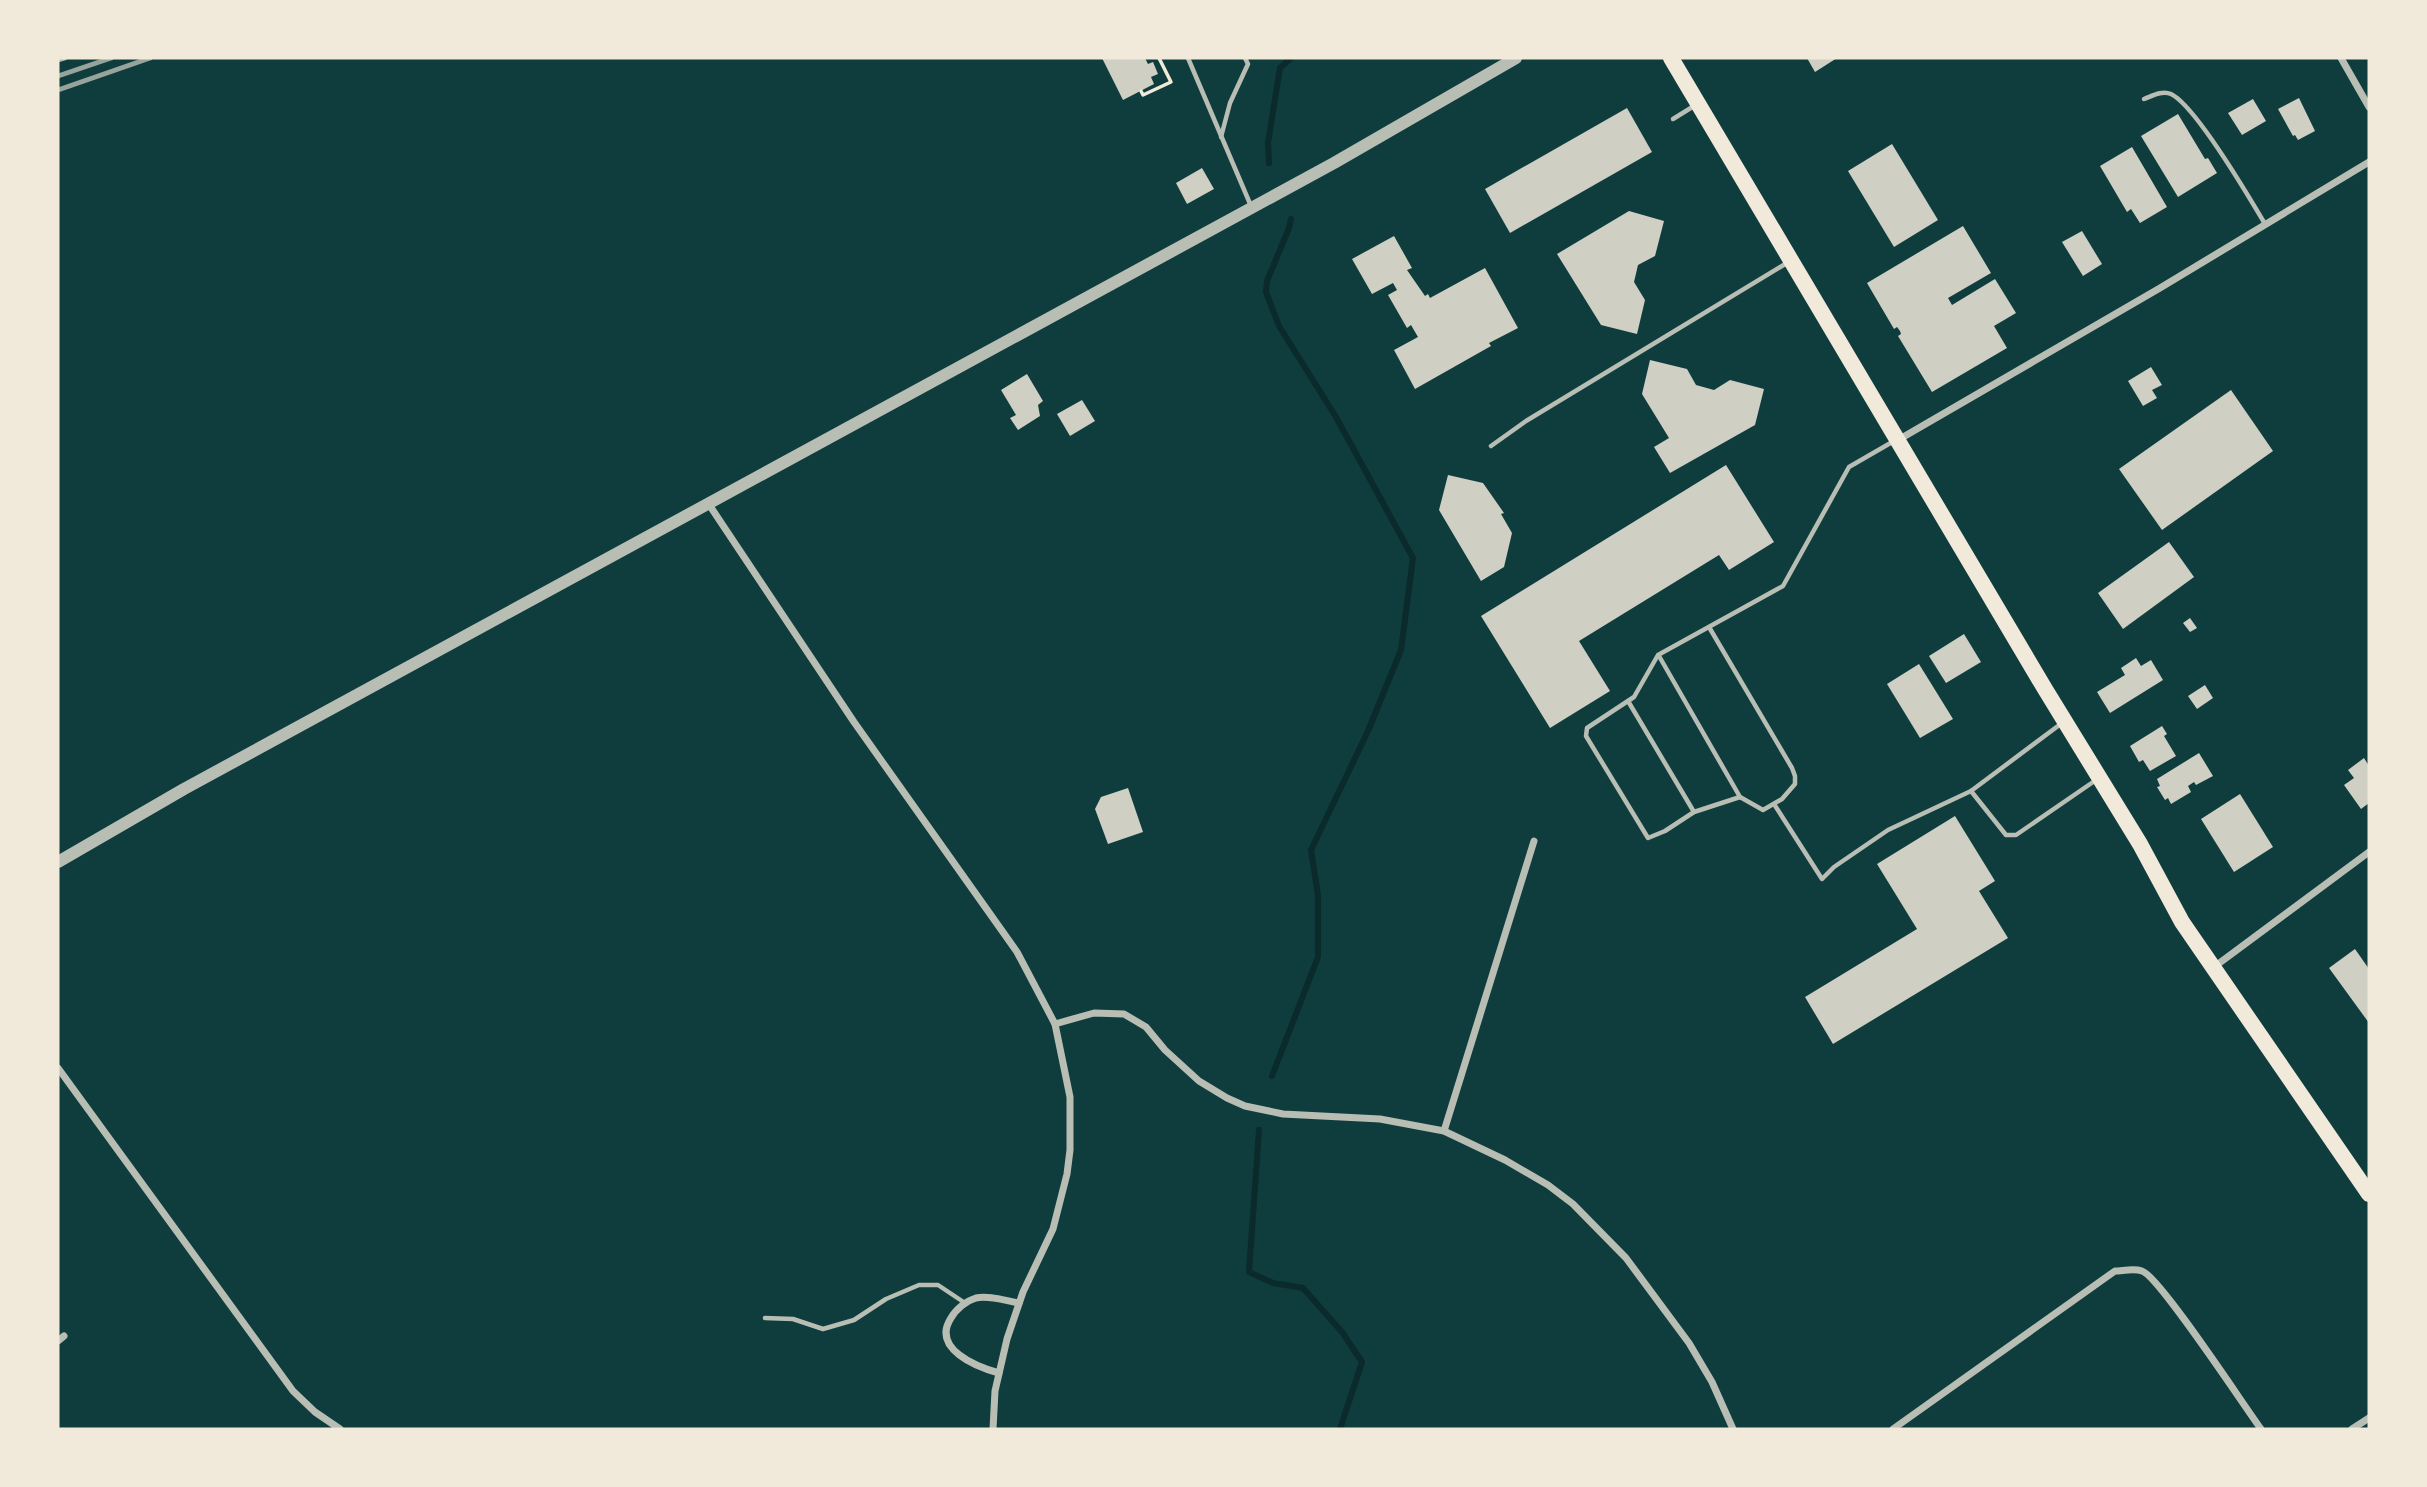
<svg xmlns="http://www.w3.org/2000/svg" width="2427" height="1487" font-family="Bitter,serif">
<rect width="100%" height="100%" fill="#0f3d3e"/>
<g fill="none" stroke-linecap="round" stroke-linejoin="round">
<!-- stream -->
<g stroke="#0a2a2b" stroke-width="6">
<path d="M1269,163L1268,143L1280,68L1291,58"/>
<path d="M1272,1076L1318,957V895L1311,850L1368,731L1401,650L1413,558L1336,417L1279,326L1266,292L1267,281L1289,228L1291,219"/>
<path d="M1259,1130L1249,1272L1273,1283L1303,1288L1342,1332L1362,1362L1340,1429"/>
</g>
</g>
<!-- building -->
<g fill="#cfcfc3">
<path d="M1102,58H1145L1148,64L1153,62L1158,74L1151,77L1154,84L1123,100Z"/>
<path d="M1807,58H1837L1815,72Z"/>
<path d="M2299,98L2315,131L2298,140L2295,135L2293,136L2278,109Z"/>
<path d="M2253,99L2266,121L2242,135L2228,113Z"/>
<path d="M1627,108L1652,152L1510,233L1485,189Z"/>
<path d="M2178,114L2205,159L2208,158L2217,173L2178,197L2141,136Z"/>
<path d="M1892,144L1938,220L1894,247L1848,171Z"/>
<path d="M2132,147L2167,207L2140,223L2131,209L2127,212L2100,166Z"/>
<path d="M1202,168L1214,189L1187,204L1176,183Z"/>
<path d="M1629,211L1664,221L1655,256L1638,265L1634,282L1645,300L1637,334L1601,325L1557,254Z"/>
<path d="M1963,226L1991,273L1948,298L1952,305L1995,279L2016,313L1994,326L2007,348L1932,392L1898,336L1901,334L1900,331L1897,327L1894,329L1867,283Z"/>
<path d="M2082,231L2102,264L2083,276L2062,242Z"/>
<path d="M1394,236L1412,268L1407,270L1425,296L1428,294L1430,298L1485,268L1518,328L1489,343L1491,346L1415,389L1394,350L1418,337L1411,325L1407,328L1388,295L1397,290L1393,283L1372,294L1352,259Z"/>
<path d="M1650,360L1687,369L1696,385L1714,390L1730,380L1764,389L1755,425L1670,473L1654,447L1669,438L1642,394Z"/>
<path d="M2151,367L2162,385L2152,390L2157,398L2143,406L2128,381Z"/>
<path d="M1027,374L1043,401L1038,405L1040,416L1018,430L1010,418L1016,415L1001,390Z"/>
<path d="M2231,390L2273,451L2162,530L2119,469Z"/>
<path d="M1082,400L1095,421L1070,436L1057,414Z"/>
<path d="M1726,465L1774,542L1729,570L1719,555L1579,641L1610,691L1550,728L1481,616Z"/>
<path d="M1448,475L1483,483L1504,513L1501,514L1512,533L1504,567L1481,581L1439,510Z"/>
<path d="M2169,542L2194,577L2123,629L2098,593Z"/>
<path d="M2190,618L2197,628L2190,632L2183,623Z"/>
<path d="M1964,634L1981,662L1946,683L1929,656Z"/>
<path d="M2136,658L2141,666L2151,660L2163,680L2110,713L2097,692L2125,675L2121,668Z"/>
<path d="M1919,664L1953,719L1920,738L1887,684Z"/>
<path d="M2205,685L2213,698L2197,709L2188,696Z"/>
<path d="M2162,726L2167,734L2164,736L2176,756L2150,771L2143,760L2139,762L2130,746Z"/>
<path d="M2199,753L2213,776L2196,785L2194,782L2188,786L2191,792L2171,804L2168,798L2165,800L2157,787L2160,786L2157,779Z"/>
<path d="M2364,758L2369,766V803L2361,809L2344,785L2354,778L2348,770Z"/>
<path d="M1128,788L1143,832L1108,844L1095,809L1101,797Z"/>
<path d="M2240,794L2273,847L2234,872L2201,819Z"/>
<path d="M1955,816L1995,881L1979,891L2008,938L1833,1044L1805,997L1917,929L1877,864Z"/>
<path d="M2355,949L2369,969V1023L2329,968Z"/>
</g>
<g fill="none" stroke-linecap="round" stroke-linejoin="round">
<!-- path -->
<path stroke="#f1e9da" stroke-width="3.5" d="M1141,91L1143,95L1171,82L1159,58"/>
<!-- service -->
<g stroke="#b8beb3" stroke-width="4.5">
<path d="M1188,58L1251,206"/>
<path d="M58,60L65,58"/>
<path d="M2144,99C2152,96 2162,90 2171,94C2196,106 2249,197 2265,224"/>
<path d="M1673,119L1694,106"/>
<path d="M1221,137L1230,103L1248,64L1245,58"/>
<path d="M1491,446L1526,421L1787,263"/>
<path d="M1709,627L1792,768L1795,776V784L1782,799L1763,810L1740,797L1694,812L1665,831L1648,838L1586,736L1587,728L1634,697L1658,655L1783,586L1849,467L1894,441"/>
<path d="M1659,656L1740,797"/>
<path d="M1628,701L1694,812"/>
<path d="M1971,791L2006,835H2016L2096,780"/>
<path d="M1774,804L1822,879L1834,867L1888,830L1971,791L2062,723"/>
<path d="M765,1318L793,1319L823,1329L854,1320L886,1299L919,1285H938L965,1303"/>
</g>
<!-- minor -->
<g stroke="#b8beb3" stroke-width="7">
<path d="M2341,58L2369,107"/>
<path d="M1898,440L2160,288L2369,162"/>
<path d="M708,503L854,722L1017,952L1055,1024L1070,1097V1150L1067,1174L1053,1229L1023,1292L1007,1339L995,1391L993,1429"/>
<path d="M2214,967L2369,852"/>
<path d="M1055,1024L1094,1013L1124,1014L1146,1027L1165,1050L1199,1081L1227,1098L1245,1106L1283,1114L1380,1119L1444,1131L1505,1160L1548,1185L1573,1204L1626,1258L1689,1343L1712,1382L1733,1429"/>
<path d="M58,1068L293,1391L315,1412L340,1429"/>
<path d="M1444,1131L1534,841"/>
<path d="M58,1341L64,1336"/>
<path d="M999,1373C977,1367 931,1349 951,1318C956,1309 966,1301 976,1298C989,1295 1006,1301 1019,1303"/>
<path d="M1893,1429L2115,1271C2122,1271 2134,1268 2142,1271C2159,1276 2244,1406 2261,1429"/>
<path d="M2352,1429L2369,1418"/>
</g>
<!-- tertiary -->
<path stroke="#b8beb3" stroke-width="12" d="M58,862L184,789L1334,163L1516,58"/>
<!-- primary -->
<path stroke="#f1e9da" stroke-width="16" d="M1671,58L2045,689L2140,844L2182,922L2369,1194"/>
<!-- rail -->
<g stroke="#97a49c" stroke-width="5">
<path d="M58,76L111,58"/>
<path d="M58,90L150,58"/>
</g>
</g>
<!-- border -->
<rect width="2427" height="1487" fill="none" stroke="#f1e9da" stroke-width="119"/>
</svg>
